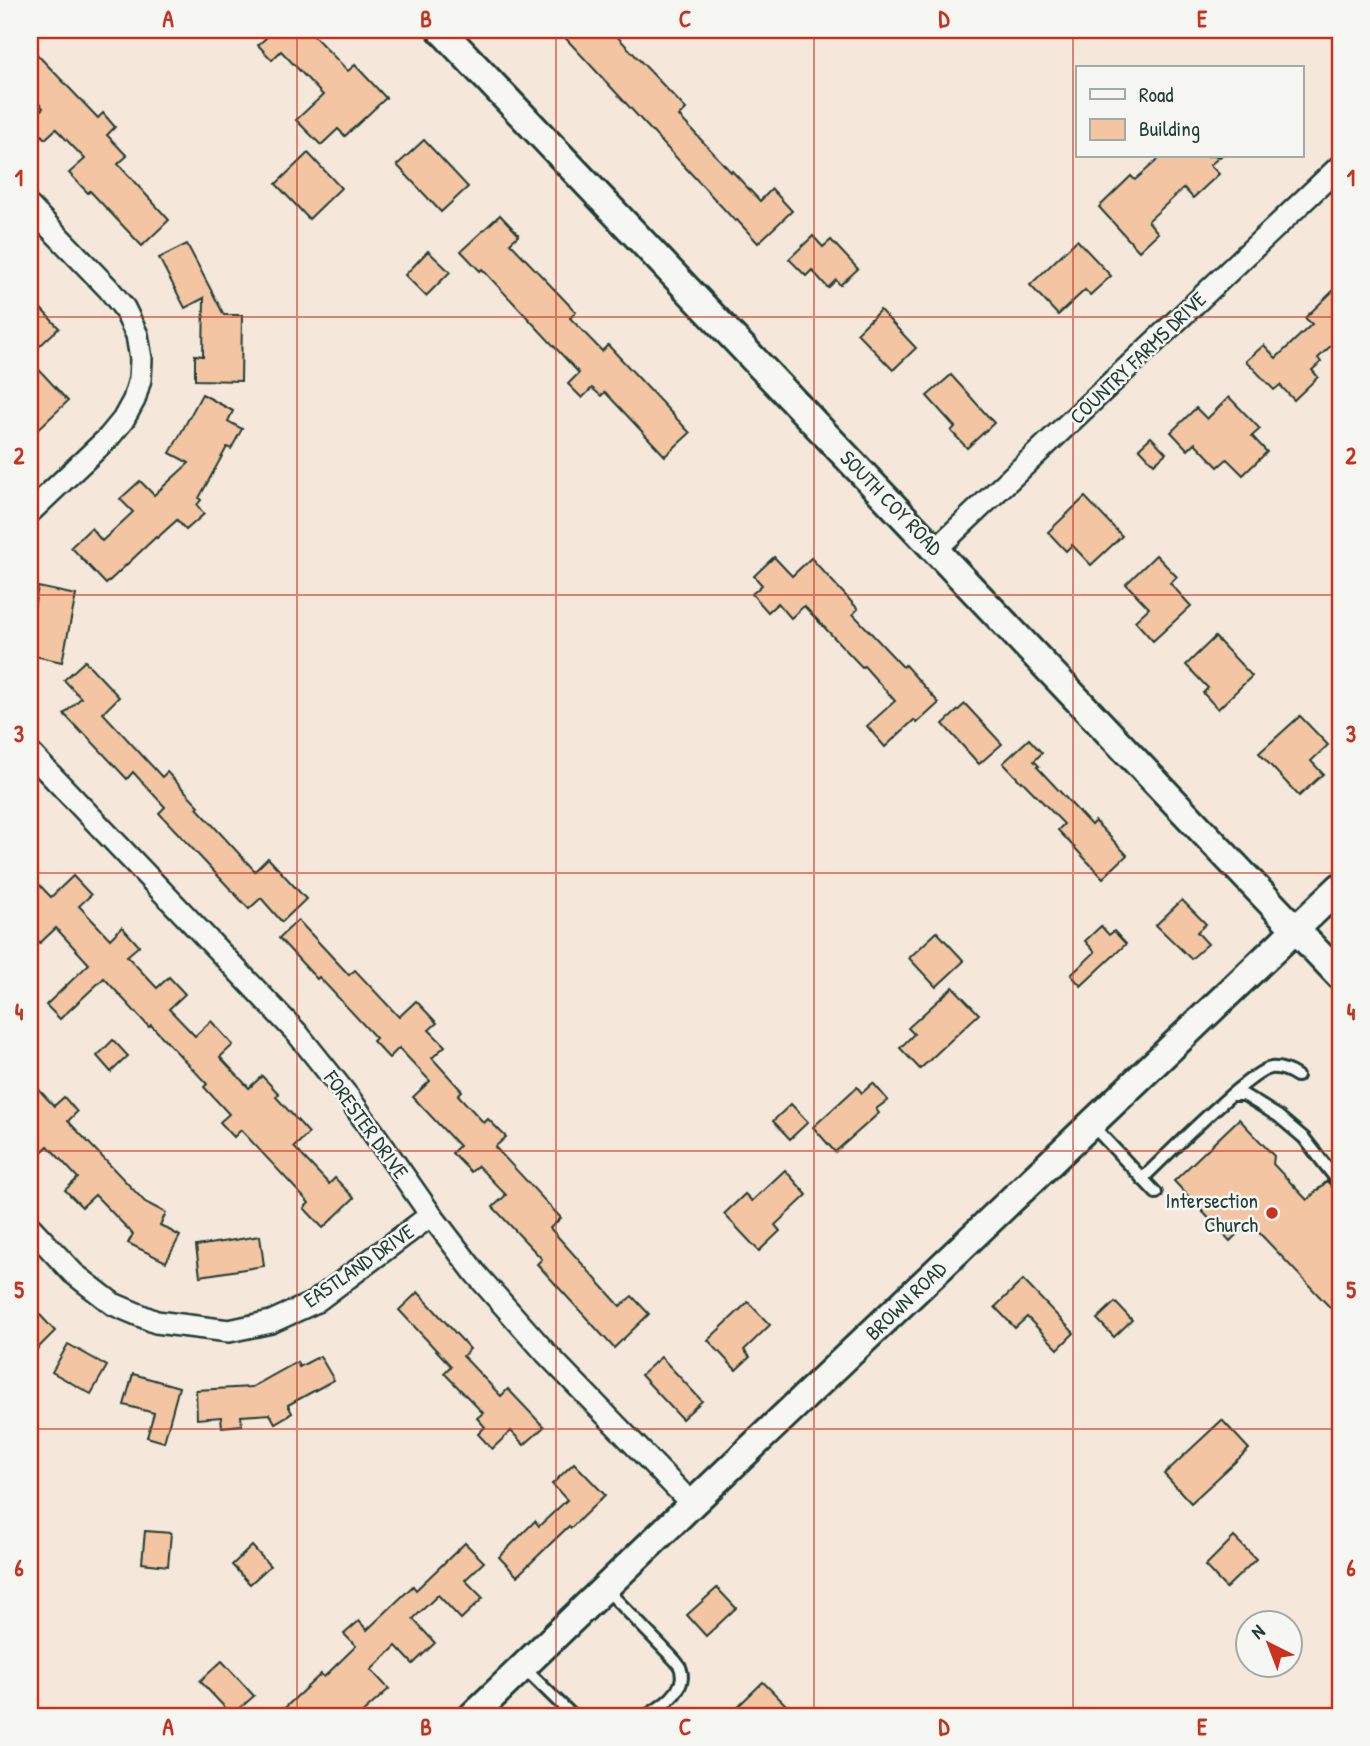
<svg xmlns="http://www.w3.org/2000/svg" width="1370" height="1746" font-family="'Patrick Hand',sans-serif">
<rect width="100%" height="100%" fill="#f5e7da"/>
<filter id="ink" filterUnits="userSpaceOnUse"><feTurbulence type="fractalNoise" baseFrequency=".0143" numOctaves="2"/><feDisplacementMap in="SourceGraphic" scale="14" xChannelSelector="R" yChannelSelector="G"/><feConvolveMatrix kernelMatrix="1 2 1 2 8 2 1 2 1" color-interpolation-filters="sRGB"/></filter>
<g filter="url(#ink)">
<!-- building -->
<g fill="#f3c5a2" stroke="#1f3d34" stroke-width="2">
<path d="M257,30H308L348,71L355,65L386,98L345,136L338,129L321,145L296,120L323,95L281,51L272,60L258,45L266,38Z"/>
<path d="M558,30H611L686,109L679,116L731,172L732,171L760,201L772,189L792,211L758,243L737,220L735,221Z"/>
<path d="M30,47L98,118L103,113L115,127L107,135L127,156L118,164L169,220L142,246L90,191L88,193L69,173L85,159L56,129L45,139L30,123V121L43,108L30,94Z"/>
<path d="M424,140L468,187L441,212L397,165Z"/>
<path d="M308,153L341,188L309,219L276,184Z"/>
<path d="M1162,156H1221L1210,165L1219,174L1193,198L1184,188L1148,221L1158,233L1139,251L1099,207L1131,176L1135,180Z"/>
<path d="M500,215L519,235L510,243L576,312L570,318L602,351L608,345L690,433L665,456L605,392L601,396L592,388L582,398L568,384L579,373L482,269L480,271L461,251Z"/>
<path d="M813,236L823,247L831,240L858,269L840,285L836,280L828,288L812,270L806,276L789,259Z"/>
<path d="M1077,240L1111,276L1090,295L1085,290L1058,315L1030,285Z"/>
<path d="M187,244L224,315H242L241,381L195,380V355L203,356L204,298L185,308L159,258Z"/>
<path d="M428,251L450,272L426,296L405,275Z"/>
<path d="M1340,284V337L1318,358L1321,362L1312,370L1318,377L1294,400L1280,385L1274,390L1246,361L1264,345L1276,358L1312,324L1305,318Z"/>
<path d="M30,297L59,328L30,355Z"/>
<path d="M880,310L916,348L893,370L857,333Z"/>
<path d="M30,360L68,401L30,437Z"/>
<path d="M951,375L994,423L967,448L951,431L955,427L927,396Z"/>
<path d="M202,394L233,411L228,421L242,429L231,449L227,447L199,498L201,500L197,505L204,514L186,530L177,520L157,538L156,537L106,584L71,547L91,528L102,541L133,512L120,499L140,481L154,495L189,463L170,453Z"/>
<path d="M1229,397L1260,429L1252,436L1267,452L1243,475L1227,459L1218,467L1195,443L1188,450L1171,432L1196,408L1207,419Z"/>
<path d="M1151,437L1166,453L1154,464L1139,448Z"/>
<path d="M1085,497L1122,536L1091,565L1072,545L1066,551L1048,532Z"/>
<path d="M1156,555L1177,577L1170,583L1191,606L1153,641L1135,621L1149,608L1126,584Z"/>
<path d="M774,557L792,576L811,558L858,609L853,614L903,667L905,665L939,703L917,723L914,720L885,747L867,726L895,701L864,666L862,667L804,606L791,618L778,603L768,612L752,594L762,585L754,576Z"/>
<path d="M38,587L76,595L62,662L30,655V627Z"/>
<path d="M1215,637L1252,676L1218,709L1203,693L1208,688L1186,665Z"/>
<path d="M85,661L119,697L103,713L162,777L167,772L199,806L197,808L255,871L268,858L306,899L282,922L261,898L249,909L159,813L165,807L133,772L127,779L83,732L82,733L64,714L81,698L64,680Z"/>
<path d="M965,704L1002,744L979,764L943,724Z"/>
<path d="M1300,716L1328,745L1311,761L1323,774L1299,796L1259,753Z"/>
<path d="M1029,739L1042,753L1034,761L1039,766L1037,767L1091,825L1095,821L1127,855L1103,878L1058,830L1064,824L1022,781L1021,782L1003,763Z"/>
<path d="M30,875L51,897L73,876L91,895L79,906L110,939L122,927L139,946L127,956L157,988L169,977L185,994L169,1009L195,1036L211,1021L233,1045L220,1057L249,1088L262,1076L279,1094L276,1097L309,1133L294,1147L329,1184L335,1178L354,1198L323,1228L304,1208L309,1203L241,1130L234,1137L220,1122L229,1114L204,1087L207,1084L151,1025L149,1027L104,978L60,1019L46,1005L89,964L56,928L40,943L30,932Z"/>
<path d="M1182,900L1206,924L1197,932L1208,944L1191,959L1156,925Z"/>
<path d="M298,920L349,975L355,970L399,1017L416,1001L437,1023L429,1030L445,1046L432,1058L462,1091L458,1095L484,1123L488,1119L506,1137L495,1147L561,1218L550,1228L620,1306L632,1296L649,1314L614,1348L537,1264L542,1259L493,1207L506,1195L478,1166L471,1172L452,1153L459,1146L413,1097L430,1081L399,1048L389,1058L373,1041L376,1038L319,977L317,979L279,938Z"/>
<path d="M1101,926L1109,935L1114,931L1126,944L1081,986L1071,975L1095,952L1085,941Z"/>
<path d="M937,932L964,961L936,987L909,958Z"/>
<path d="M953,987L979,1014L920,1069L900,1048L914,1034L908,1028Z"/>
<path d="M113,1040L128,1056L111,1072L97,1056Z"/>
<path d="M30,1080L54,1106L64,1097L77,1112L68,1121L145,1202L166,1213L160,1225L180,1236L166,1262L128,1243L133,1234L95,1195L82,1207L65,1190L78,1178L48,1146L30,1163Z"/>
<path d="M873,1083L888,1100L876,1109L879,1113L835,1152L813,1127L857,1087L862,1093Z"/>
<path d="M791,1104L808,1122L790,1139L773,1121Z"/>
<path d="M1239,1119L1274,1156L1273,1164L1307,1200L1327,1181L1334,1189L1340,1192V1318L1249,1222L1230,1241L1174,1181Z"/>
<path d="M785,1170L807,1195L775,1225L780,1231L759,1251L724,1214L745,1194L752,1201Z"/>
<path d="M260,1236L264,1266L200,1276L196,1246Z"/>
<path d="M1023,1280L1074,1333L1058,1349L1027,1317L1015,1328L995,1307Z"/>
<path d="M418,1292L470,1349L463,1356L501,1396L508,1389L544,1427L524,1445L511,1431L492,1449L478,1434L485,1427L477,1418L483,1413L444,1373L451,1366L399,1310Z"/>
<path d="M748,1302L770,1325L744,1350L750,1357L736,1370L708,1340Z"/>
<path d="M1115,1302L1132,1320L1114,1337L1097,1319Z"/>
<path d="M40,1315L55,1331L30,1356V1324Z"/>
<path d="M68,1344L107,1366L91,1394L52,1372Z"/>
<path d="M320,1356L334,1380L288,1405L292,1413L275,1423L270,1414L241,1416L242,1425L222,1427L221,1417L197,1419L196,1390L252,1387L297,1362L299,1367Z"/>
<path d="M661,1357L702,1401L682,1419L641,1375Z"/>
<path d="M133,1374L179,1387L164,1442L147,1437L154,1413L124,1405Z"/>
<path d="M1222,1420L1249,1449L1191,1503L1164,1474Z"/>
<path d="M574,1463L605,1495L571,1528L569,1526L517,1576L499,1557L535,1521L539,1526L567,1500L552,1484Z"/>
<path d="M145,1531L171,1533L168,1566L142,1563Z"/>
<path d="M1234,1537L1256,1559L1226,1588L1205,1566Z"/>
<path d="M465,1543L484,1562L465,1580L483,1598L461,1619L438,1595L413,1619L435,1643L413,1664L396,1646L371,1670L389,1689L359,1716H276L321,1674L324,1677L356,1646L344,1634L359,1621L367,1630L413,1586L416,1590Z"/>
<path d="M252,1546L270,1566L250,1584L232,1565Z"/>
<path d="M717,1588L736,1608L706,1636L687,1615Z"/>
<path d="M222,1661L254,1696L232,1715L200,1681Z"/>
<path d="M763,1682L787,1706L777,1716H728Z"/>
</g>
<g fill="none" stroke-linecap="round" stroke-linejoin="round">
<defs>
<g id="service">
<path d="M1231,1095H1244L1278,1116L1304,1138L1340,1184"/>
<path d="M1091,1124L1156,1193"/>
<path d="M1142,1179C1163,1159 1249,1071 1271,1068C1281,1067 1289,1071 1297,1076"/>
<path d="M605,1588L671,1656C675,1660 680,1665 681,1670C687,1691 661,1707 646,1716"/>
<path d="M523,1667L573,1716"/>
</g>
<g id="minor">
<path d="M30,207L108,288L124,308L137,335L141,359L140,379L134,400L123,420L109,437L30,512"/>
<path d="M935,550L1340,166"/>
<path d="M30,753L297,1033L349,1098L431,1215L476,1274L546,1353L692,1504"/>
<path d="M30,1227L73,1273L113,1304L156,1322L229,1331L271,1322L315,1302L431,1215"/>
</g>
<g id="tertiary">
<path d="M441,30L1340,976"/>
<path d="M472,1716L692,1504L1340,887"/>
</g>
</defs>
<!-- service casing -->
<use href="#service" stroke="#1f3d34" stroke-width="16"/>
<!-- minor casing -->
<use href="#minor" stroke="#1f3d34" stroke-width="26"/>
<!-- tertiary casing -->
<use href="#tertiary" stroke="#1f3d34" stroke-width="32"/>
<!-- service -->
<use href="#service" stroke="#f6f6f2" stroke-width="10"/>
<!-- minor -->
<use href="#minor" stroke="#f6f6f2" stroke-width="21"/>
<!-- tertiary -->
<use href="#tertiary" stroke="#f6f6f2" stroke-width="26"/>
</g>
</g>
<!-- grid -->
<path fill="none" stroke="#c8321e" stroke-width="2" stroke-opacity="0.55" d="M297,30V1716M556,30V1716M814,30V1716M1073,30V1716M30,317H1340M30,595H1340M30,873H1340M30,1151H1340M30,1429H1340"/>
<!-- markers -->
<circle fill="#c8321e" stroke="#f6f6f2" stroke-width="2.5" cx="1272" cy="1213" r="7"/>
<g text-anchor="middle" stroke-width="5" stroke-linejoin="round" paint-order="stroke">
<!-- street labels -->
<g font-size="21" fill="#1f3d34" stroke="#f6f6f2">
<text transform="translate(1138 358) rotate(-44)" y="7">COUNTRY FARMS DRIVE</text>
<text transform="translate(891 503) rotate(46)" y="7">SOUTH COY ROAD</text>
<text transform="translate(366 1125) rotate(54)" y="7">FORESTER DRIVE</text>
<text transform="translate(359 1266) rotate(-35)" y="7">EASTLAND DRIVE</text>
<text transform="translate(906 1301) rotate(-44)" y="7">BROWN ROAD</text>
</g>
<!-- poi labels -->
<g font-size="21" fill="#1f3d34" stroke="#f6f6f2" text-anchor="end">
<text x="1258" y="1208">Intersection<tspan x="1258" dy="24">Church</tspan></text>
</g>
</g>
<!-- margin -->
<rect width="1370" height="1746" fill="none" stroke="#f6f6f2" stroke-width="77"/>
<!-- legend -->
<rect x="1076" y="66" width="228" height="91" fill="#f6f6f2" stroke="#a0aca6" stroke-width="2"/>
<rect x="1090" y="89" width="35" height="10" fill="#f6f6f2" stroke="#a0aca6" stroke-width="2"/>
<text x="1139" y="102" font-size="21" fill="#1f3d34">Road</text>
<rect x="1090" y="119" width="35" height="21" fill="#f3c5a2" stroke="#a0aca6" stroke-width="2"/>
<text x="1139" y="136" font-size="21" fill="#1f3d34">Building</text>
<!-- north arrow -->
<g transform="translate(1269 1644) rotate(318)"><circle r="33" fill="#f6f6f2" stroke="#a0aca6" stroke-width="2"/>
<path d="M0-5L12 26L0 18L-12 26Z" fill="#c8321e"/>
<text y="-10" font-size="19" font-weight="bold" text-anchor="middle" fill="#1f3d34">N</text>
</g>
<rect x="38" y="38" width="1294" height="1670" fill="none" stroke="#c8321e" stroke-width="2.5"/>
<g font-size="23" text-anchor="middle" font-weight="bold" fill="#c8321e">
<text x="168" y="27">A</text>
<text x="426" y="27">B</text>
<text x="685" y="27">C</text>
<text x="944" y="27">D</text>
<text x="1202" y="27">E</text>
<text x="19" y="186">1</text>
<text x="1351" y="186">1</text>
<text x="19" y="464">2</text>
<text x="1351" y="464">2</text>
<text x="19" y="742">3</text>
<text x="1351" y="742">3</text>
<text x="19" y="1020">4</text>
<text x="1351" y="1020">4</text>
<text x="19" y="1298">5</text>
<text x="1351" y="1298">5</text>
<text x="19" y="1576">6</text>
<text x="1351" y="1576">6</text>
<text x="168" y="1735">A</text>
<text x="426" y="1735">B</text>
<text x="685" y="1735">C</text>
<text x="944" y="1735">D</text>
<text x="1202" y="1735">E</text>
</g>
</svg>
